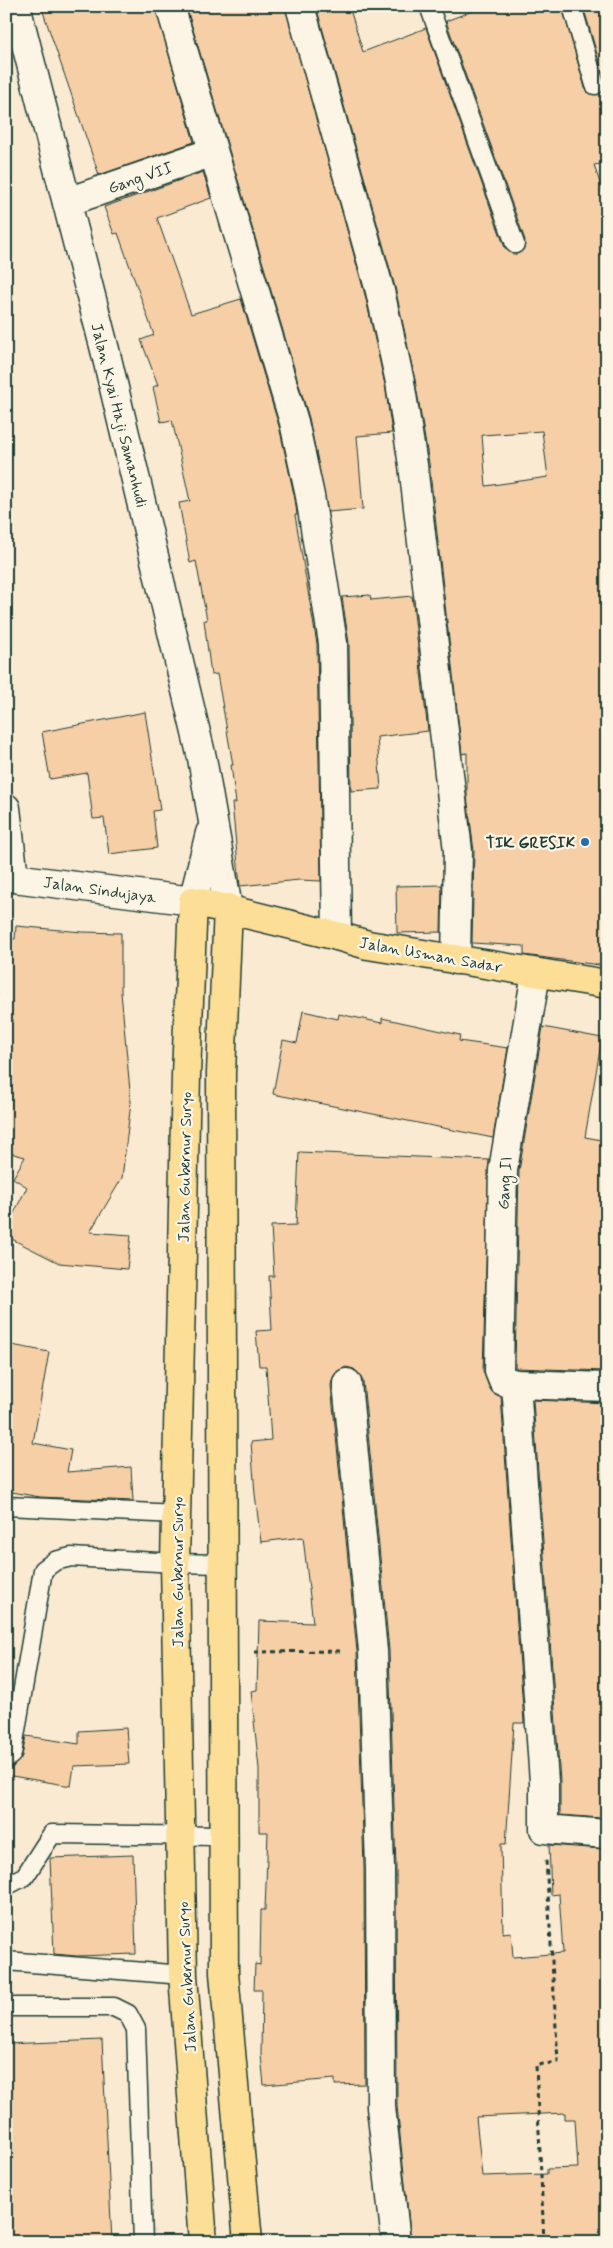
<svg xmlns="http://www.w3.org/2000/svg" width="613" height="2248" font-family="Mynerve,sans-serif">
<rect width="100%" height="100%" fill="#faead2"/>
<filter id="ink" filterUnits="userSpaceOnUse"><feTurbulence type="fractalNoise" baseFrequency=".02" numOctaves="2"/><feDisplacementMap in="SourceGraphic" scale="10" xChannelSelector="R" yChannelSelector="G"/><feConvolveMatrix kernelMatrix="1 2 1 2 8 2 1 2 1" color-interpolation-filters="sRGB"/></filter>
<g filter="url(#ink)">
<!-- building -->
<g fill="#f7cfa6" stroke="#1f3d34" fill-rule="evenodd">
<path d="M41,6H155L194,142L99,175Z"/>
<path d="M186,6H285L365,295L385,385L392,433L357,436L363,509L328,512L309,418Z"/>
<path d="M316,6H349L363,52L426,28L505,248L514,254L523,250L525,240L446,21L485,6H562L585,88L588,93L597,95L603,92L605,82L584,9L607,6V163L594,165L607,204V966L524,955V946L472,943L474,851L467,796V753L462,754L429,463L415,380L395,287ZM542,431L548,477L486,486L482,435Z"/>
<path d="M203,172L211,198L157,218L191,314L241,299L279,426L295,499L297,515H295L317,644L321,881L299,880L240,886L232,803H236L231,765H233L217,674L211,675L204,620H207L196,561L190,563L179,503L190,501L172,420L161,422L153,387L158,385L141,340L154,335L118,233L114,234L104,207Z"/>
<path d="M370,595L371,600L412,596L428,731L377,737L381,789L351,791L349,643L342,597Z"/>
<path d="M145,712L160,810L153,811L157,848L109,854L104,818L93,819L87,773L50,779L42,732Z"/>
<path d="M442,885L441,932L397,933L396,886Z"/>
<path d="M16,926L82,932L121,933V992L131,1102L122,1178L90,1232L131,1235L127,1269L59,1263L6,1236V1229L27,1187L13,1178L25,1157L6,1152V938L15,939Z"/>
<path d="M303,1011L338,1019L339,1014L382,1023V1018L460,1035L459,1041L508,1048L493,1138L273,1094L283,1040L297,1043Z"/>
<path d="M543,1027L602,1038L585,1137L607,1141V1371L515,1368L519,1171Z"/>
<path d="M299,1152L489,1160L483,1371L489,1387L493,1393L501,1397L524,1723H514L506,1844H501L503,1933L511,1932L513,1957L563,1953L559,1894L551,1895L549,1845L602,1849V1923H607V2063H605L607,2242H411L397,2106L396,1868L389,1650L363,1381L359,1374L354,1369L346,1367L338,1371L333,1377L331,1385L357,1652L364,1868L365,2084L335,2085V2079L264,2085L261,2055L262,1990H254L255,1964L260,1965L261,1910H265L268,1832H259V1769L251,1691L257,1690L259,1621L313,1623L303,1537L261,1542L255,1494L251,1442L271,1440L266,1366H259L256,1331L272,1330L269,1276H274L271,1226L296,1225ZM565,2113V2119H575L578,2168L547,2169V2174L482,2176L476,2117Z"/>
<path d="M6,1344L49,1352L33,1443L71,1450L67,1472L131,1467L133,1501L40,1497L6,1491Z"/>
<path d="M533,1400L607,1403V1817L602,1818L560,1815V1781Z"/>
<path d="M126,1728L129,1764L74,1766L71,1786L6,1775V1769L13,1767L22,1756L26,1736L79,1744V1731Z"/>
<path d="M133,1855L136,1954L77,1956L54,1954L50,1858Z"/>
<path d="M102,2040L112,2242H6V2044Z"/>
</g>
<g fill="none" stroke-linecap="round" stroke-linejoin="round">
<defs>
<g id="service">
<path d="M429,6L515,244"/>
<path d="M572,6L595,85"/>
<path d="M6,1506L177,1514"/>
<path d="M6,1759L12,1754L43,1570L55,1561L71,1557L175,1563L223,1564"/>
<path d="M6,1886L25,1876L52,1834L223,1836"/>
<path d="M6,1961L183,1975"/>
<path d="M6,2007H114L128,2014L136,2029L143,2242"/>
</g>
<g id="minor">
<path d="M170,6L294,422L310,496L333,643L337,936"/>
<path d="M300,6L380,291L400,382L413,465L458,851L456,960"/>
<path d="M67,202L213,152"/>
<path d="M6,808L14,878"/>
<path d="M536,973L503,1170L499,1371L503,1381L516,1384L607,1387"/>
<path d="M347,1383L373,1651L380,1868L381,2107L396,2242"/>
<path d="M516,1384L544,1782V1829L607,1834"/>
</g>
<g id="secondary">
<path d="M16,6L105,350L202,758L228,908"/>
<path d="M6,877L193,901L210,833"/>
</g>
<g id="trunk">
<path d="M228,908L221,1073L224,1973L248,2242"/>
<path d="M203,2242L183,1975L175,1563L186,1075L193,901L337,936L368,945L607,984"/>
</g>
</defs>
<!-- service casing -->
<use href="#service" stroke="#1f3d34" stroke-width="21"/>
<!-- minor casing -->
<use href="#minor" stroke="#1f3d34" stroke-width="31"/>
<!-- secondary casing -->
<use href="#secondary" stroke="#1f3d34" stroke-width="31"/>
<!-- trunk casing -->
<use href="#trunk" stroke="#1f3d34" stroke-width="31"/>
<!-- path -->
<g stroke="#1f3d34" stroke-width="3" stroke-dasharray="5 4" stroke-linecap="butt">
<path d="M254,1652L342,1651"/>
<path d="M544,2242L536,2065L558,2062L546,1860"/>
</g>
<!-- service -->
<use href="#service" stroke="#fcf5e5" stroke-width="18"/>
<!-- minor -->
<use href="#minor" stroke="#fcf5e5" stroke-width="28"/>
<!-- secondary -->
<use href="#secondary" stroke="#fcf5e5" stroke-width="28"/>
<!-- trunk -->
<use href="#trunk" stroke="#fcde96" stroke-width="28"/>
</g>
</g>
<!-- markers -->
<circle fill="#1f6fb2" stroke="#fcf5e5" stroke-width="2" cx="585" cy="842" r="5"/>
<g text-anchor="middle" stroke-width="4.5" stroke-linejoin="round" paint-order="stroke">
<!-- street labels -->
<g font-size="16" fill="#1f3d34" stroke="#fcf5e5">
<text transform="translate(140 177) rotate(-19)" y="6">Gang VII</text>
<text transform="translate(120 415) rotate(76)" y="6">Jalan Kyai Haji Samanhudi</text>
<text transform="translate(100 889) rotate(8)" y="6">Jalan Sindujaya</text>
<text transform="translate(431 954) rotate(10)" y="6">Jalan Usman Sadar</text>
<text transform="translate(184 1167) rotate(-89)" y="6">Jalan Gubernur Suryo</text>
<text transform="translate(504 1183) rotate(-86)" y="6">Gang II</text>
<text transform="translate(177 1572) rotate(-90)" y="6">Jalan Gubernur Suryo</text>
<text transform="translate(186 1977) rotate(-93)" y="6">Jalan Gubernur Suryo</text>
</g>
<!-- poi labels -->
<g font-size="16" font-weight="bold" fill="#1f3d34" stroke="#fcf5e5" text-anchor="end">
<text x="575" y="848">TIK GRESIK</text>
</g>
</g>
<!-- margin -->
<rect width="613" height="2248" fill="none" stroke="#fcf5e5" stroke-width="25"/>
<rect x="12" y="12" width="588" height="2223" fill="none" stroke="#1f3d34" stroke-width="2" filter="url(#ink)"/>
</svg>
